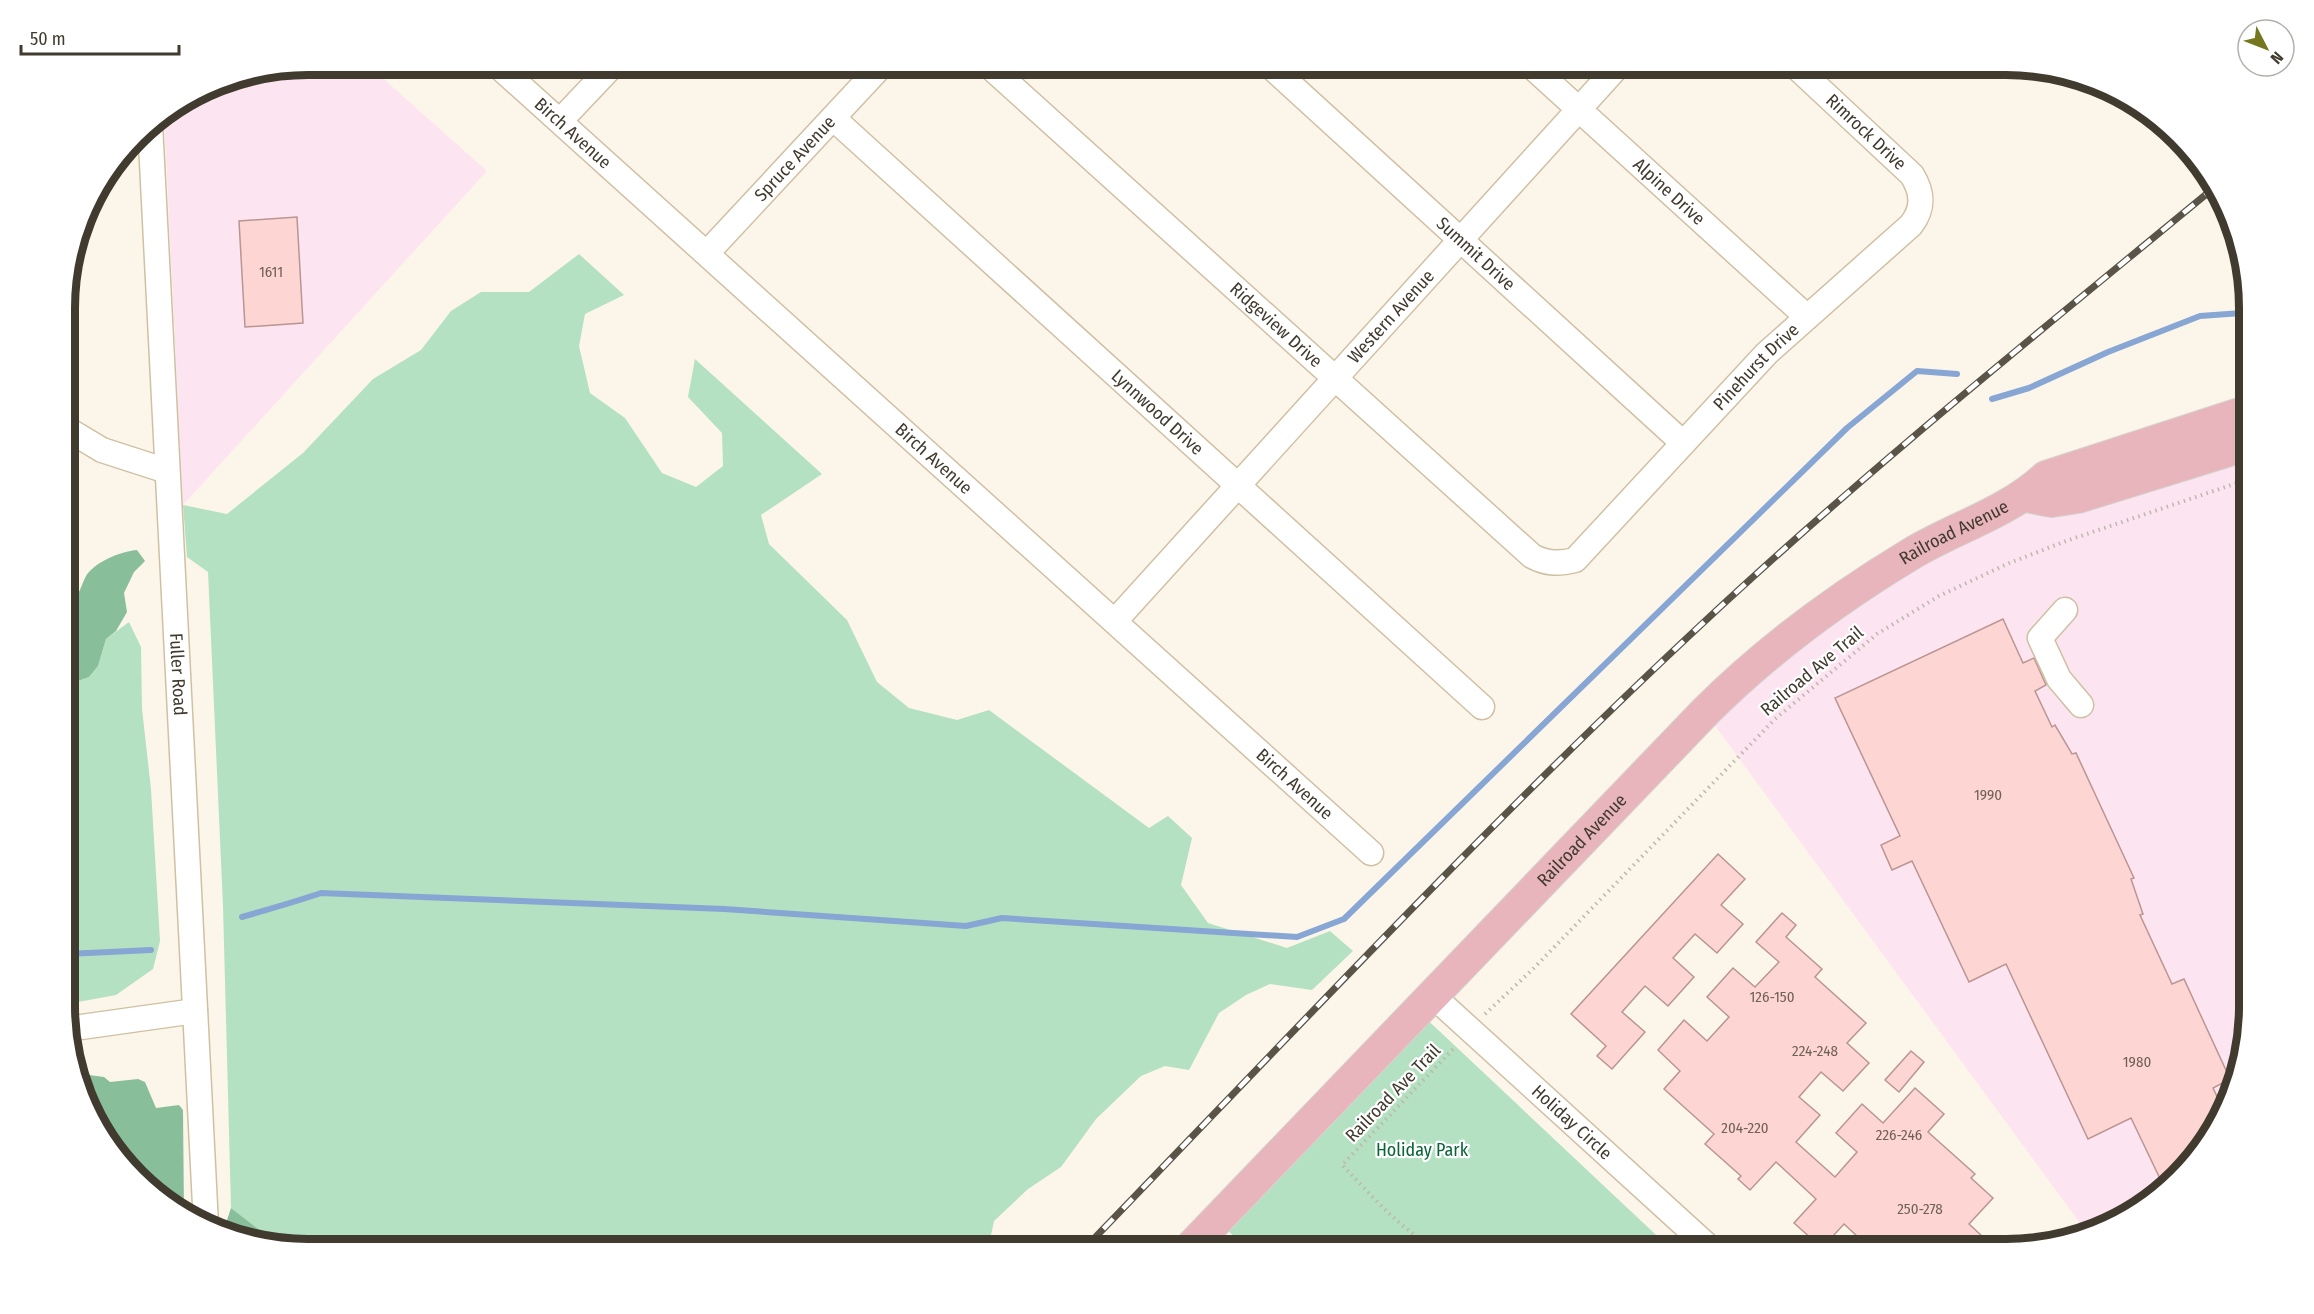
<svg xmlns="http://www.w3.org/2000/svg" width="2314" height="1314" font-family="'Fira Sans Condensed',sans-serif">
<rect width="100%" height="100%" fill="#fcf6ea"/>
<!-- commercial -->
<g fill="#fce5f1">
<path d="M308,65H368L487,171L183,505L164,115L215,83Z"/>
<path d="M2249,444V1022L2217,1128L2178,1178L2128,1217L2085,1230L1705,712L1730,687L2026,496Z"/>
</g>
<!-- green -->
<g fill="#b4e1c2">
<path d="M579,254L624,295L585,314L579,346L590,393L625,418L662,473L696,487L723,466L722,433L688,397L695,359L822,474L761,515L769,544L847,620L877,682L909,708L957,720L989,710L1149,828L1168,816L1192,838L1181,885L1208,923L1287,948L1330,931L1353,951L1312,990L1270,984L1246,995L1219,1013L1189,1070L1165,1066L1141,1076L1096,1119L1061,1167L1028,1189L994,1221L988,1249H307L263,1244L261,1231L231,1208L223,906L208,572L187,557L183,505L227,514L303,453L373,379L421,350L451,311L481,292H529Z"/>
<path d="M129,622L141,647L142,709L151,789L160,941L153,969L116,995L67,1004V685L89,677L98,666L106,639Z"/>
<path d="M1418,1011L1671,1249H1247L1217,1220Z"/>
</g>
<!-- forest -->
<g fill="#89be9b">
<path d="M137,550L145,561L134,572L124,593L127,612L116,631L106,639L98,666L89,677L67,685V605C78,599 80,589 85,578C92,563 121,551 137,550Z"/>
<path d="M89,1075L104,1077L110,1082L138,1079L145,1082L156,1108L179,1105L183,1110L184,1215L105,1141L81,1077Z"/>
<path d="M231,1208L261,1231L263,1244L244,1241L223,1232Z"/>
</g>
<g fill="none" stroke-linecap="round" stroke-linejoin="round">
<!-- stream -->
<g stroke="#87a6d3" stroke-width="6">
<path d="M1992,399L2029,388L2108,352L2200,316L2242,313"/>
<path d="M242,917C269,909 295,902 321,893L724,909L966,926L1002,918L1297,937L1344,919L1847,428L1917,371L1957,374"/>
<path d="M67,954L151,950"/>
</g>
</g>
<!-- building -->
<g fill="#fdd5d2" stroke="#b99593" stroke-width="1.5">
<path d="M297,217L303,323L245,327L239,221Z"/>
<path d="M2003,619L2023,663L2034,658L2046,685L2035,691L2052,727L2055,725L2072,754L2076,753L2134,878L2131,879L2143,914L2140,915L2172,984L2184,979L2230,1079L2213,1088L2223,1109L2217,1128L2178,1178L2164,1187L2131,1118L2088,1139L2006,964L1969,982L1912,861L1892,870L1881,845L1900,836L1835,698Z"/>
<path d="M1718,854L1745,879L1721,905L1743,924L1717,953L1695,934L1673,958L1694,977L1668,1006L1645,986L1622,1012L1645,1032L1612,1069L1597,1056L1606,1046L1571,1014Z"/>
<path d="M1782,913L1796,925L1786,937L1822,969L1815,977L1866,1023L1847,1043L1869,1063L1843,1091L1821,1072L1799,1097L1820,1115L1796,1142L1835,1177L1857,1152L1836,1133L1862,1104L1883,1123L1915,1088L1944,1114L1928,1132L1975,1174L1971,1178L1993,1198L1969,1224L1996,1249H1871L1844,1224L1822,1248L1794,1223L1816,1199L1776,1162L1750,1190L1738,1179L1741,1176L1705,1144L1714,1134L1664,1089L1680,1071L1658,1050L1684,1020L1707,1041L1729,1017L1707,997L1733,968L1755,987L1779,962L1756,942Z"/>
<path d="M1911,1051L1924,1062L1899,1092L1885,1080Z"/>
</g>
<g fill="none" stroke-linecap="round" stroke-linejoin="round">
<defs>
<g id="minor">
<path id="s1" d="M497,65L1371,853"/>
<path id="s2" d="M988,65L1532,556C1547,564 1559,564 1575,560L1767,353L1911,225C1924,208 1923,193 1912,175L1794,65"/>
<path id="s3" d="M1269,65L1683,443"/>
<path id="s4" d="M1530,65L1807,317"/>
<path id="s5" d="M833,118L1482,707"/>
<path d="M560,121L613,65"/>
<path id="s6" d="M150,123L206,1225"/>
<path id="s7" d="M707,253L882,65"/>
<path d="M67,429L102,450L167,471"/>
<path d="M2065,610L2040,638L2059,679L2081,705"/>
<path id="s8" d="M1115,621L1619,65"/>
<path id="s9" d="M1432,995L1711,1249"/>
<path d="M67,1029L195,1011"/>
</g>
<g id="major">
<path d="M2026,496L2052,501L2078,497L2249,444"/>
<path id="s10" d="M1189,1249L1705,712C1766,651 1838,598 1911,554C1956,527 2007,513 2046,477L2249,411"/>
</g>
</defs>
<!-- minor casing -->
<use href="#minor" stroke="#d0c0a3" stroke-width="27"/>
<!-- major casing -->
<use href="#major" stroke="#d5d4d1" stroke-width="34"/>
<!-- path -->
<g stroke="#beb8ac" stroke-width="4" stroke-dasharray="1.5 4.5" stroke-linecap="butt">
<path d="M1485,1014L1533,969L1775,719L1877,634L1939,596L2007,564L2066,541L2249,479"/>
<path d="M1439,1249C1401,1232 1371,1194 1342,1165L1456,1046"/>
</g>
<!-- minor -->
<use href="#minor" stroke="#fff" stroke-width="24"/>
<!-- major -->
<use href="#major" stroke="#e8b5bd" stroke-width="32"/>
<defs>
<path id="rail" d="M1084,1249C1288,1038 1489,822 1704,622C1868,469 2043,329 2215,187"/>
</defs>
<!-- rail casing -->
<use href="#rail" stroke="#5a5347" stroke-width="7"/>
<!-- rail -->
<use href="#rail" stroke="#fff" stroke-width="4.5" stroke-dasharray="14" stroke-linecap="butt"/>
</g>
<g text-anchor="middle" stroke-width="4.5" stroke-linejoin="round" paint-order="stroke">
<!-- number labels -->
<g font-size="15" fill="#706157">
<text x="271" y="277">1611</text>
<text x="1988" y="800">1990</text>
<text x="1772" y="1002">126-150</text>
<text x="1815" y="1056">224-248</text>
<text x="2137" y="1067">1980</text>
<text x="1745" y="1133">204-220</text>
<text x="1899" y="1140">226-246</text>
<text x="1920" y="1214">250-278</text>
</g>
<!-- street labels -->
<g font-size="18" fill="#413a2e" stroke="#fff">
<text transform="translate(1866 132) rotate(43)" y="6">Rimrock Drive</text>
<text dy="6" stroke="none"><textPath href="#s1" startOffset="102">Birch Avenue</textPath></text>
<text dy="6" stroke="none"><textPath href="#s7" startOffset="129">Spruce Avenue</textPath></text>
<text dy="6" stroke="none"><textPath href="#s4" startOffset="188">Alpine Drive</textPath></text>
<text dy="6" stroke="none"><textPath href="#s3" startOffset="280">Summit Drive</textPath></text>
<text dy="6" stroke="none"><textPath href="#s8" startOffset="411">Western Avenue</textPath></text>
<text dy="6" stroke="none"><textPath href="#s2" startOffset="388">Ridgeview Drive</textPath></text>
<text dy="6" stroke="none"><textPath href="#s2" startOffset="1042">Pinehurst Drive</textPath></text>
<text dy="6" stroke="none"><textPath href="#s5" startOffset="438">Lynnwood Drive</textPath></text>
<text dy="6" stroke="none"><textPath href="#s1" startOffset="588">Birch Avenue</textPath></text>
<text dy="6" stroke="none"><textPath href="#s10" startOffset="1053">Railroad Avenue</textPath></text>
<text transform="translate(1812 671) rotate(-40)" y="6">Railroad Ave Trail</text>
<text dy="6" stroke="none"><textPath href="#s6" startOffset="552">Fuller Road</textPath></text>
<text dy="6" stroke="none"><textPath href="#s1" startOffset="1074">Birch Avenue</textPath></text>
<text dy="6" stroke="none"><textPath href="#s10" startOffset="567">Railroad Avenue</textPath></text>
<text transform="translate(1393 1093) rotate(-46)" y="6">Railroad Ave Trail</text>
<text dy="6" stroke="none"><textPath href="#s9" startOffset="189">Holiday Circle</textPath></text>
</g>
<!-- park labels -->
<g font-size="18" fill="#096438" stroke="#fff">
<text x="1422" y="1156">Holiday Park</text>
</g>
</g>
<!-- crop -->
<path d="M0 0H2314V1314H0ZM308 75H2006A233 233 0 0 1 2239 308V1006A233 233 0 0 1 2006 1239H308A233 233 0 0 1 75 1006V308A233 233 0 0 1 308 75Z" fill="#fff" fill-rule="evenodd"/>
<path fill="none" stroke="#413a2e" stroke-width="8" d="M308 75H2006A233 233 0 0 1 2239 308V1006A233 233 0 0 1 2006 1239H308A233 233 0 0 1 75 1006V308A233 233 0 0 1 308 75Z"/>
<!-- north arrow -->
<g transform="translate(2266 48) rotate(132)"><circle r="28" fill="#ffffff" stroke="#b3b0ab" stroke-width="1.5"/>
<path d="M0-4.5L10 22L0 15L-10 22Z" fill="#74771e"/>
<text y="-9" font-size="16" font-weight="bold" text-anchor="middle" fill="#413a2e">N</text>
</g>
<!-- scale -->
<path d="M21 45v9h158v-9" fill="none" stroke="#413a2e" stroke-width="3"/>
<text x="30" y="45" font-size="18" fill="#413a2e" stroke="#ffffff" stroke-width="4.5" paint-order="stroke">50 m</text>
</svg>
